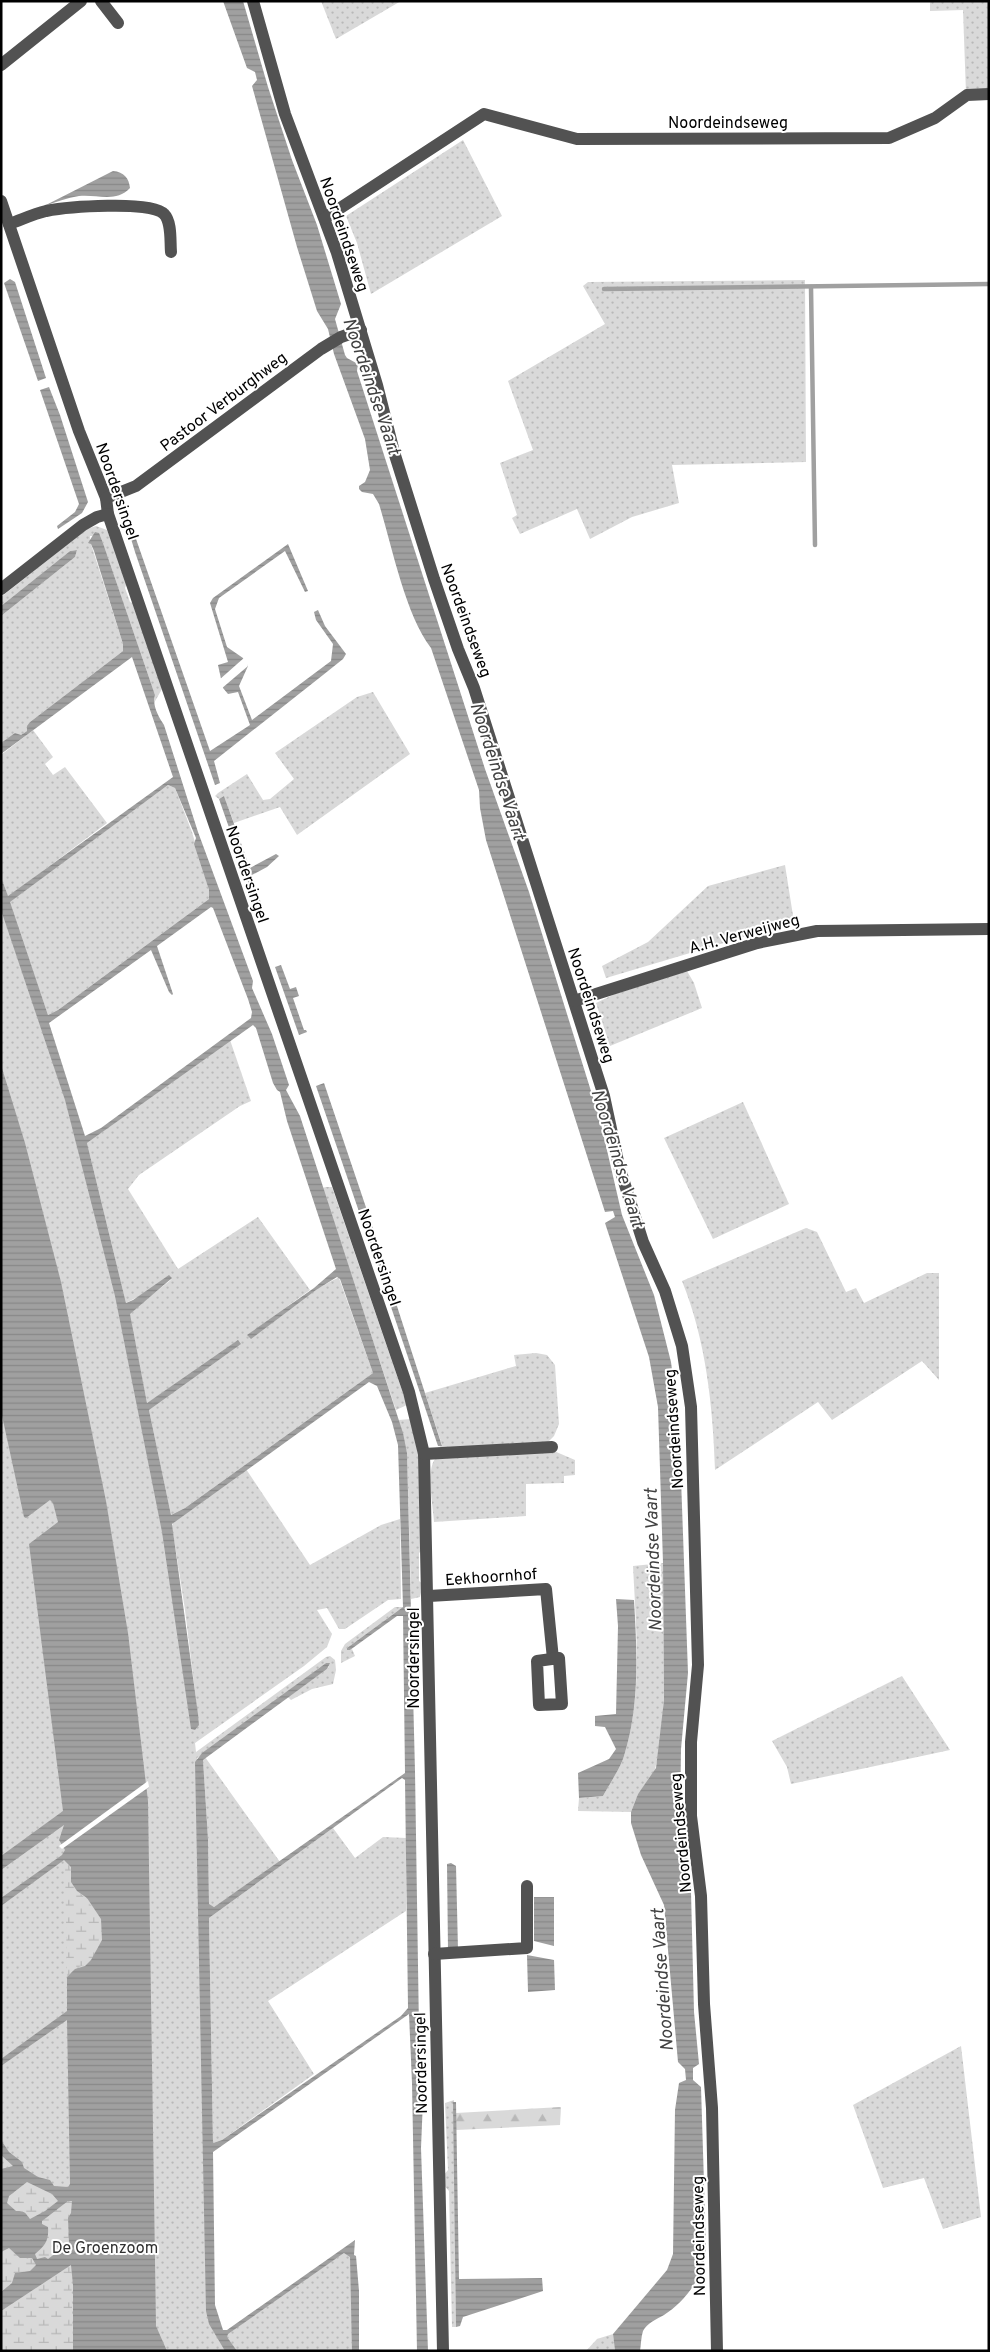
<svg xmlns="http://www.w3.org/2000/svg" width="990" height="2352" font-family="Overpass,sans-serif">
<defs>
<pattern id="green-dots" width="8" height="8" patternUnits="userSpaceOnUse" patternTransform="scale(1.25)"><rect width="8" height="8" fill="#d9d9d9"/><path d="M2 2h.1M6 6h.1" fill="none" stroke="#b8b8b8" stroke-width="1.8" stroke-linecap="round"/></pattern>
<pattern id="forest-firs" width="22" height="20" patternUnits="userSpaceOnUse" patternTransform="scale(1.25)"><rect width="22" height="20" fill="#d9d9d9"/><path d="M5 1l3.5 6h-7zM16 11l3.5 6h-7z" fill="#b8b8b8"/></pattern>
<pattern id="wetland-marsh" width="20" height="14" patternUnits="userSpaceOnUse" patternTransform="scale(1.25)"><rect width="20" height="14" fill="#d9d9d9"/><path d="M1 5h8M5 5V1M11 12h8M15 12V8" fill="none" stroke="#b8b8b8"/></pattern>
<pattern id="water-rules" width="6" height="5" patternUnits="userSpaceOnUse" patternTransform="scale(1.25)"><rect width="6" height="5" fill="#a0a0a0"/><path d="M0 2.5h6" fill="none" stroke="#888"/></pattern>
</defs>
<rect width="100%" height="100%" fill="#fff"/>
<!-- green -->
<g fill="url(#green-dots)">
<path d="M321,1H401L336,39Z"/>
<path d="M930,1H989V93H966L963,10L930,11Z"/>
<path d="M463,140L502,216L371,294L357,243L346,216Z"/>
<path d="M805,280L806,462L672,465L679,503L632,517L590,539L577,509L520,534L512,518L517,515L500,463L533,450L508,381L605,324L583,286L588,282Z"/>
<path d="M96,526L107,530L127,582L125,588L130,602L135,604L162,689L154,703L155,695L103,543L100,536H90V541L123,644V651L30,722L27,731L21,735L15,734L1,743V616L75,557L77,550L70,551L1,606V597L87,529Z"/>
<path d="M373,692L410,754L297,835L280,807L234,823L224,796L219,799L215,796L218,793L247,774L263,800L270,799L294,779L275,753L357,697Z"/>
<path d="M33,730L53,757L45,764L53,775L65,767L107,823L8,897L1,877V755Z"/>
<path d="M168,785L175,788L192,832L209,890V899L58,1010L48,1015L9,902Z"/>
<path d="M785,865L794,922L606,978L602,966L648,942L708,886Z"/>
<path d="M1,898L61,1066L126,1325L199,1725L185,1610L172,1526L174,1521L246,1469L310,1565L381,1525L400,1519L401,1599L388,1600L345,1629H339L327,1608L317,1610L332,1634L327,1647L304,1666L195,1743L196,1752L326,1657L330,1656L335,1660L336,1670L333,1684L312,1689L291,1700L288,1697L327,1669L329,1667L326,1663L197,1758L208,2304L220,2335L344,2253L352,2250L353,2351H1Z"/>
<path d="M687,971L694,983L702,1008L610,1046L596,1003L615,994Z"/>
<path d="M230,1040L251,1101L240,1106L139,1175L128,1189L178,1269L258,1217L310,1290L285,1308C294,1303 334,1278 339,1278L373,1373L185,1508L171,1515L149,1410L184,1379L147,1403L129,1313L172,1279L126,1303L87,1143Z"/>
<path d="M743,1102L789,1204L713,1239L664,1138Z"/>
<path d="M326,1187H332L407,1405L396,1410L322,1188Z"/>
<path d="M806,1228L817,1232L846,1292L856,1288L864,1303L927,1273H939V1380L922,1361L832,1420L818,1402L715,1470C713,1407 706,1340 682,1281Z"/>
<path d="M536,1353L547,1355L555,1365L559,1424L554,1436L548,1442L438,1448L442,1445L425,1393L516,1366L514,1355Z"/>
<path d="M411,1419L419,1459L423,1549L419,1553V1581L423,1584L420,1597L411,1599L407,1453L398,1420Z"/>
<path d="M554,1451L575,1460V1475L564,1476V1483L526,1484V1516L434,1522C433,1506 426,1471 435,1459Z"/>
<path d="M663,1563L664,1700L659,1753L654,1773L638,1794L631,1812L578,1811L579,1798L603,1796C609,1785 621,1767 624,1756C643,1694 636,1628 633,1566Z"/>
<path d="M395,1607H403L347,1648L350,1650L352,1649L355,1656L341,1663V1651L345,1644Z"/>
<path d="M902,1676L950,1750L791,1784L787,1767L772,1741Z"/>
<path d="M205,1757L280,1862L214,1907L209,1905L208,1839L203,1760Z"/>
<path d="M333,1828L355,1858L383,1837L406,1838V1911L268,2001L314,2074L222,2140L213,2143L209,1918Z"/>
<path d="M961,2046L981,2217L943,2229L924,2178L883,2188L853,2105Z"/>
<path d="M454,2100L456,2327H452L449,2191L442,2183V2177L448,2170L445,2103Z"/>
<path d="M613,2334L615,2351H586L597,2339Z"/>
</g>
<!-- forest -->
<path fill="url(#forest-firs)" d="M561,2107L560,2125L456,2130V2113Z"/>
<!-- wetland -->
<g fill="url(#wetland-marsh)">
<path d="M65,1862L71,1867C65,1901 128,1909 92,1959C87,1966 81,1965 75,1969C72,1971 69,1975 67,1977Z"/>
<path d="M29,2182L52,2194L58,2201L30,2219L29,2215L22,2211H16L9,2207L7,2201L9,2196Z"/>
<path d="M68,2200L72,2201L71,2214L68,2218L69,2243L48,2260L37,2259L35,2254L46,2225L42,2224V2221Z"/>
<path d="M9,2248L26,2259L32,2258L36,2265L30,2271L15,2273L12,2283L1,2292V2252Z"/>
<path d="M71,2265L73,2351H1V2311Z"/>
</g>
<!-- water -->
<g fill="url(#water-rules)" fill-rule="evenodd">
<path d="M223,1H243L268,87L292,160L317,225L341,304L335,319L345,355L347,358L358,364L357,371L485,769L529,892L600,1120L622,1215L654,1295L671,1362L679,1423L688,1673L681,1749L680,1820L686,1845L691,1892L694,2012L699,2064L693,2068V2080L701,2087L706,2248C704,2276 687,2300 664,2315C657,2319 647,2323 643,2331C641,2337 641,2345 640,2351H615L613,2334L667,2270L673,2254L675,2110L679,2083L686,2080L685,2069L678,2062L664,1905L641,1855L631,1823V1812L638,1794L656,1768L664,1700L663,1563L658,1407L649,1357L605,1223L615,1217L613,1211L605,1212L486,840L480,808L479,790L431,648C405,614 392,546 379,504L373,494L362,492L359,489V486L365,482L370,470L365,439L334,354L328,329L317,311L297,247L252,86L257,80L255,72L247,68Z"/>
<path d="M113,171C124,172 129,178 130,188C116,203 97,194 79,196C67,198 56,202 44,206Z"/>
<path d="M10,279L15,282L46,378L38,381L4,283Z"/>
<path d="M49,387L60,415L88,502L82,513L58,529L57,526L75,512L79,504L40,390Z"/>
<path d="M128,516L210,751L250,725L238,692L228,694L223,688L218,665L228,662L210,603L213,598L288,544L308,591L305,592L285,551L219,598L215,609L227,647L243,658L248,666L239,686L252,720L331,661L333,644L316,620L314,612L318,610L325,626L346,654L343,659L323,675L214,761L220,783L215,785L135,552L125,519Z"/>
<path d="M95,532L99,533L103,543L155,695C152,705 158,716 164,725L198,832L253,981L252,988L272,1034L289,1085L286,1090L300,1116L403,1433L407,1453L415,1771L420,2095L423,2100L421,2148L428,2351H417L412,2083L409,2014L213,2152L215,2305L223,2330H227L355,2240L354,2255L356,2256L359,2291V2351H352L350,2257L344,2253L228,2334L227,2337L237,2351H225L209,2324L206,2311L195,1762L202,1753L326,1663H330L327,1669L203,1760L208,1839L209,1904L214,1907L405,1773L403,1616H397L350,1650H347V1648L403,1607L398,1445L392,1422L377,1386L369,1382L172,1524L198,1714L199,1725L195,1730L191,1729L162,1532L115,1296L65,1100L1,910V877L8,896L173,777L132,657L1,754V743L15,733L21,735L27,731V726L30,722L123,651V644L94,551L91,544L88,543ZM168,785L175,788L196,838L194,844L209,890V899L58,1010L48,1015L10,902ZM211,907L213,908L248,999L252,1012L251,1018L101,1128L85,1136L49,1023L151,950L169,992L172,995L173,994L157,946ZM253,1025L256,1028L273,1083L277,1090L280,1092L287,1121L336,1269L314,1288L247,1335L251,1339L316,1290L337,1277L340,1279L373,1373L185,1508L171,1515L149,1410L241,1344L238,1340L147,1403L130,1314L172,1278L169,1275L133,1300L126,1303L87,1143ZM402,1778L405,1780L408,2008L401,2016L222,2140L213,2143L209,1918Z"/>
<path d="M77,550L75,557L1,616V606L70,551Z"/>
<path d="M224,796L250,868L276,854L279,856L267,867L252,875L265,916L261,919L219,799Z"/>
<path d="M281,965L290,989L296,987L299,996L293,998L304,1030H306L307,1032L299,1035L275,967Z"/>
<path d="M1,1065L25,1143L61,1282L106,1501L128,1633L148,1801L156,2326L167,2351H73V2285L71,2265L1,2311V2292L12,2283L15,2273L30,2271L36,2265L32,2258H20L9,2248L1,2252V2169L13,2166L1,2155V2140L9,2152L22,2162L24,2168L38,2177L50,2180L54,2186L68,2187L70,2184L67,2020L1,2066V2059L67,2011V1977L75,1969L85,1966L91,1960L102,1940L101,1919L87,1898L77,1891L71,1882V1867L64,1860L1,1906V1898L62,1855L65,1850L59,1840L64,1825L1,1870V1856L63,1811L29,1544L58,1522L53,1503L50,1500L26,1518L24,1517L1,1411ZM27,2182L52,2194L58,2201L45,2211L30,2219C25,2213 26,2211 16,2211L7,2203L9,2196ZM68,2201H72L71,2213L68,2218L69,2243L48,2259L45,2257L37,2259L35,2254C45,2245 49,2241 48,2227L42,2224V2221Z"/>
<path d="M324,1083L376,1237L374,1238L385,1275L381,1276L316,1086Z"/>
<path d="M391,1290L396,1303L442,1446H438L391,1307L387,1291Z"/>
<path d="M616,1599L634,1600C637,1651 640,1705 624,1756C621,1767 609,1785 603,1796L579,1798L578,1773L609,1759L616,1749L605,1727L595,1726V1716L616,1714L618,1626Z"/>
<path d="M451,1863L456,1866L458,1950H448L447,1864Z"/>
<path d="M534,1897H554V1946L534,1941Z"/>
<path d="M527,1955L554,1960L555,1990L528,1992Z"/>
<path d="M453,2102H456L459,2279L542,2278L543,2291L463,2317L460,2326L456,2327Z"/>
</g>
<!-- pier -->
<g fill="#fff">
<path d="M245,657L248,666L221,689L219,680Z"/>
<path d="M148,1781L149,1787L62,1849L59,1846Z"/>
</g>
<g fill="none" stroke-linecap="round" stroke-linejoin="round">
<!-- stream -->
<g stroke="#a0a0a0" stroke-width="4.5">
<path d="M811,287L815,545"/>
<path d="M604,289L989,284"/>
</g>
<!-- minor -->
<g stroke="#525252" stroke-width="12">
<path d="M101,1L118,23"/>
<path d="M253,1L285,114L337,253L377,385L394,452L434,579L458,649L474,688L604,1096L619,1166L643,1242L665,1291L682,1346L691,1407L698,1665L691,1742V1816L701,1896L704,2004L712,2108L717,2351"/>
<path d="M1,65L81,1"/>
<path d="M1,201L79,431L106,498L108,514L409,1392L424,1454L443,2351"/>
<path d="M325,218L484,114L577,139L889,138L935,118L967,95L989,94"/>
<path d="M9,224C21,220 33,214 46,211C66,207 151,200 164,214C172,222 170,241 171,252"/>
<path d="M106,498L136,486L321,349L341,337L361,330"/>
<path d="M1,589L83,525L97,517L108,514"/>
<path d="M574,1001L757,943L817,931L989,929"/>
<path d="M424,1454L552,1447"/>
<path d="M429,1596L546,1589L553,1659"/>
<path d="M559,1658L562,1704L539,1705L537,1661Z"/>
<path d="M434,1954L527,1948V1886"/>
</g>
</g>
<g text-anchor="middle" stroke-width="4" stroke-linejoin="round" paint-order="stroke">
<!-- street labels -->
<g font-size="16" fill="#000" stroke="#fff">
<text x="728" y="128">Noordeindseweg</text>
<text transform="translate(345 234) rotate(71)" y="6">Noordeindseweg</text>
<text transform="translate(223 401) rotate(-37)" y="6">Pastoor Verburghweg</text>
<text transform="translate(118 491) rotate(71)" y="6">Noordersingel</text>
<text transform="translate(467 620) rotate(70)" y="6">Noordeindseweg</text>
<text transform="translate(248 874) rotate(71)" y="6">Noordersingel</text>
<text transform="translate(744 933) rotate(-15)" y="6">A.H. Verweijweg</text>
<text transform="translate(592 1005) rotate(72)" y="6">Noordeindseweg</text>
<text transform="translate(380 1257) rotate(71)" y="6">Noordersingel</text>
<text transform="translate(673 1429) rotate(-94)" y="6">Noordeindseweg</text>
<text transform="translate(491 1576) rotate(-4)" y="6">Eekhoornhof</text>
<text transform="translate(413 1658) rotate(-90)" y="6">Noordersingel</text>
<text transform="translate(680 1833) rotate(-95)" y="6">Noordeindseweg</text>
<text transform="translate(420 2063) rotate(-91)" y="6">Noordersingel</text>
<text transform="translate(698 2236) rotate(-91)" y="6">Noordeindseweg</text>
</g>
<!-- park labels -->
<g font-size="16" fill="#303030" stroke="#fff">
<text x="105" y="2253">De Groenzoom</text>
</g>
<!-- water labels -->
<g font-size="18" font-style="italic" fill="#414141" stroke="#fff">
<text transform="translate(372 386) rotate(71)" y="6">Noordeindse Vaart</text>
<text transform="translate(498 771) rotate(72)" y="6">Noordeindse Vaart</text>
<text transform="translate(618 1158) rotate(73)" y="6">Noordeindse Vaart</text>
<text transform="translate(653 1560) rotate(-92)" y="6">Noordeindse Vaart</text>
<text transform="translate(662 1980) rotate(-94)" y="6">Noordeindse Vaart</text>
</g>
</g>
<!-- border -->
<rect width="990" height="2352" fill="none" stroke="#000000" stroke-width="5"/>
</svg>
